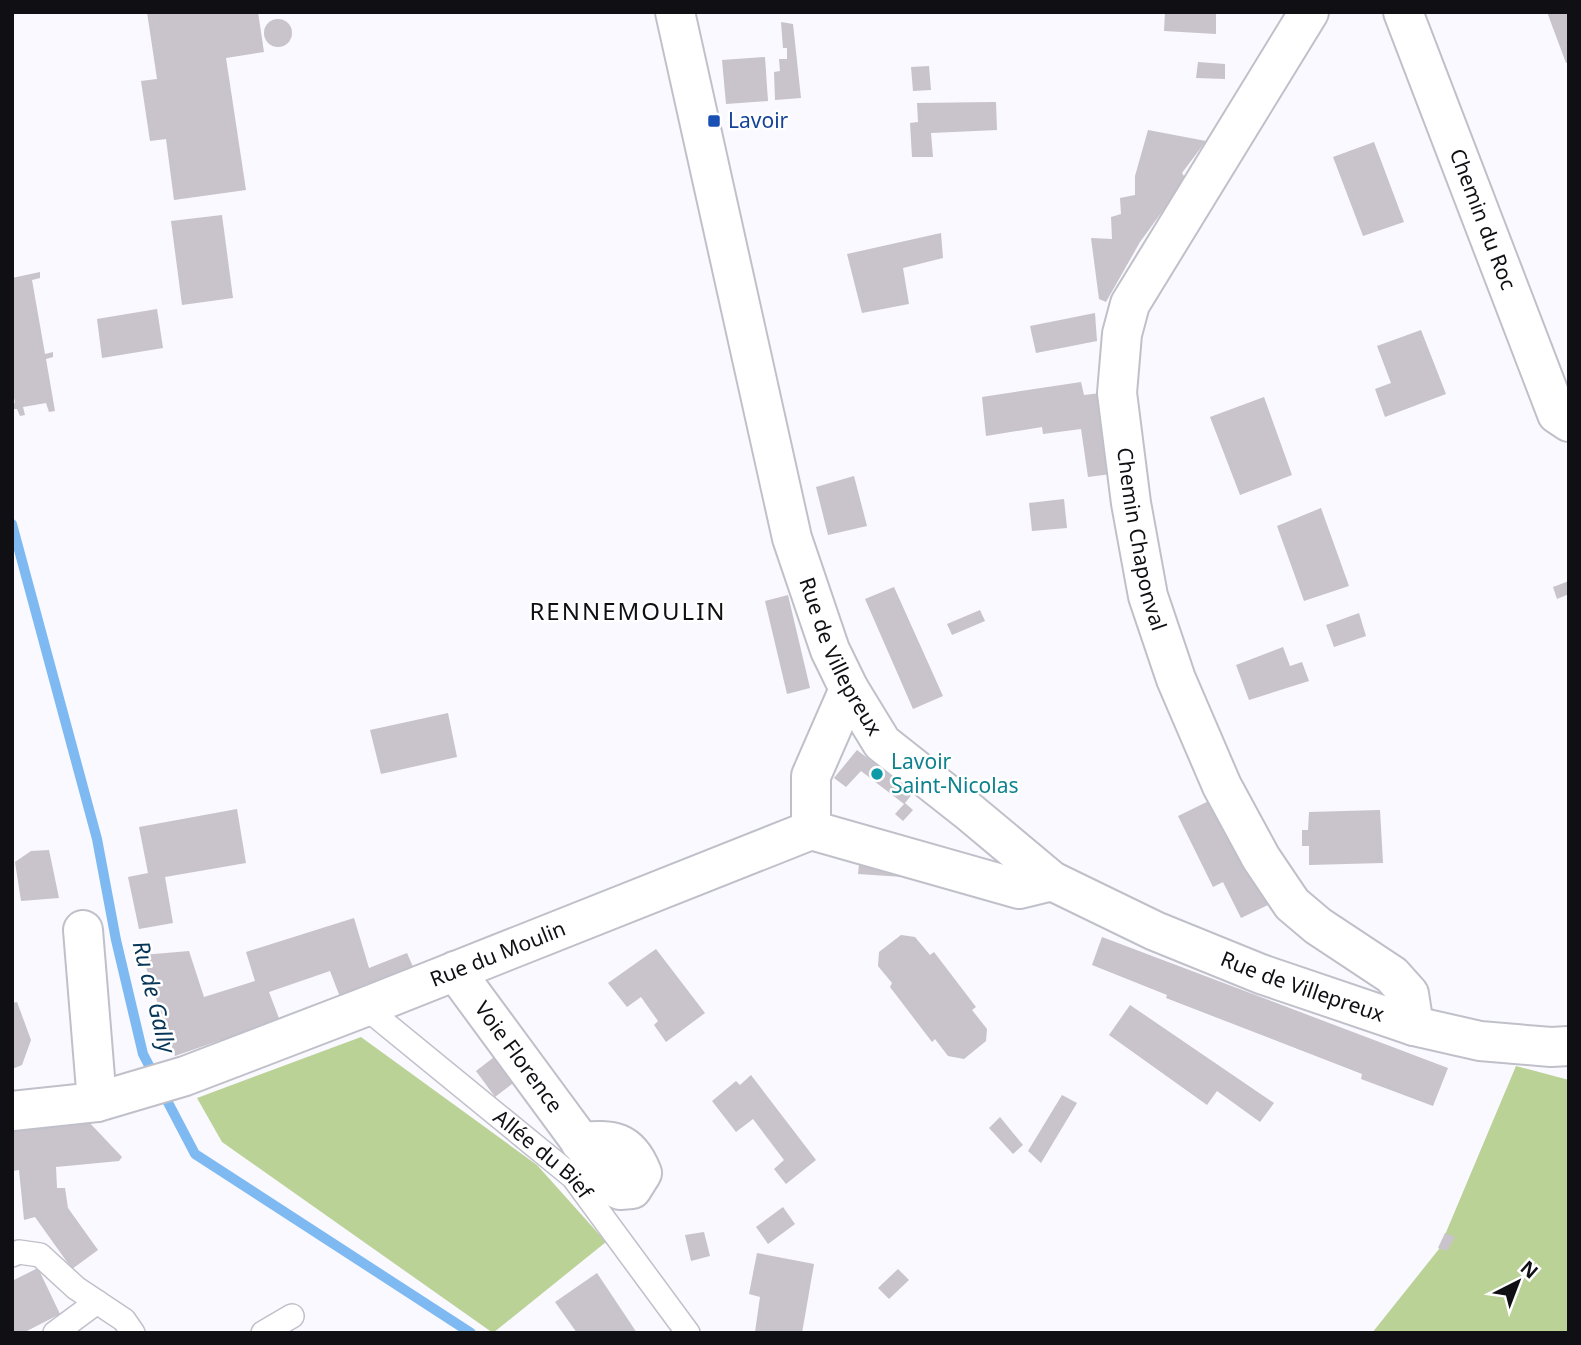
<svg xmlns="http://www.w3.org/2000/svg" width="1581" height="1345" font-family="'Noto Sans',sans-serif">
<rect width="100%" height="100%" fill="#f9f9ff"/>
<!-- green -->
<g fill="#bbd297">
<path d="M361,1037L537,1165L606,1242L493,1333L222,1142L197,1098Z"/>
<path d="M1516,1066L1569,1080V1333H1372L1439,1249Z"/>
</g>
<g fill="none" stroke-linecap="round" stroke-linejoin="round">
<!-- stream -->
<g stroke="#7ebaf1" stroke-width="10">
<path d="M12,524L97,839L116,940L143,1054L155,1077"/>
<path d="M162,1091L195,1154L471,1333"/>
</g>
</g>
<!-- building -->
<g fill="#c9c3cc">
<path d="M147,12H258L264,52L226,58L246,190L174,200L166,139L150,141L141,81L157,79Z"/>
<path d="M1165,12H1216V34L1164,31Z"/>
<path d="M1547,12H1569V62L1566,63Z"/>
<circle cx="278" cy="33" r="14"/>
<path d="M781,22L793,24L801,98L775,100L774,72L780,71L779,59H787V48H783Z"/>
<path d="M765,57L768,101L726,104L722,60Z"/>
<path d="M1198,62L1225,64V79L1196,78Z"/>
<path d="M929,66L931,90L913,91L911,67Z"/>
<path d="M993,102H996L997,130L931,133L933,157H912L910,123L918,122L917,103Z"/>
<path d="M1148,130L1206,141L1182,173L1186,179L1140,242L1106,302L1099,299L1091,238L1112,239L1111,217L1121,214L1120,198L1135,195V176Z"/>
<path d="M1374,142L1404,222L1363,236L1333,157Z"/>
<path d="M222,215L233,298L182,305L171,221Z"/>
<path d="M941,233L943,258L903,268L909,304L862,313L847,254Z"/>
<path d="M40,272V278L32,280L45,354L53,352V357L46,359L55,411L49,412L46,403L23,407L25,415L20,416L17,409H12V403H15L12,386V278Z"/>
<path d="M157,309L163,348L102,358L97,319Z"/>
<path d="M1095,313L1097,341L1036,353L1030,326Z"/>
<path d="M1421,330L1446,394L1385,417L1375,389L1391,383L1377,346Z"/>
<path d="M1081,382L1084,395L1101,393L1111,474L1088,477L1081,429L1043,434L1042,427L986,436L982,397Z"/>
<path d="M1264,397L1292,475L1240,495L1210,417Z"/>
<path d="M854,476L867,526L828,535L816,487Z"/>
<path d="M1064,499L1067,528L1032,531L1029,503Z"/>
<path d="M1321,508L1349,586L1304,601L1277,526Z"/>
<path d="M1569,581V594L1557,599L1553,587Z"/>
<path d="M894,587L943,696L913,709L865,599Z"/>
<path d="M788,595L810,688L787,694L765,601Z"/>
<path d="M980,610L985,621L952,635L947,624Z"/>
<path d="M1359,613L1366,636L1334,647L1326,625Z"/>
<path d="M1283,647L1290,666L1302,662L1309,681L1249,700L1236,665Z"/>
<path d="M448,713L457,757L381,774L370,730Z"/>
<path d="M857,750L913,793L905,803L913,810L903,821L895,814L904,804L861,771L846,787L834,778Z"/>
<path d="M1215,798L1268,905L1241,918L1223,882L1213,887L1178,816Z"/>
<path d="M237,809L246,863L165,877L173,923L139,929L128,877L148,873L139,827Z"/>
<path d="M1380,810L1383,863L1309,865V846H1302V830H1308L1309,812Z"/>
<path d="M49,850L59,898L21,901L15,862L31,851Z"/>
<path d="M859,864L903,866V877L858,874Z"/>
<path d="M354,918L369,968L407,953L414,969L340,997L330,971L269,992L280,1021L222,1044L221,1040L175,1056L142,955L189,951L204,997L255,981L246,952Z"/>
<path d="M901,935L915,937L930,955L934,952L976,1007L972,1010L987,1029L986,1041L964,1059L948,1056L935,1039L932,1042L890,987L892,983L878,966L879,952Z"/>
<path d="M1102,937L1448,1068L1433,1106L1361,1079L1362,1074L1166,998L1167,995L1092,965Z"/>
<path d="M656,949L705,1013L666,1042L654,1025L658,1021L641,997L627,1007L608,983Z"/>
<path d="M17,1002L31,1040L22,1065L12,1069V1003Z"/>
<path d="M1130,1005L1274,1103L1260,1122L1217,1091L1207,1105L1109,1035Z"/>
<path d="M498,1054L517,1080L495,1097L476,1071Z"/>
<path d="M751,1075L816,1160L786,1184L774,1169L784,1160L753,1119L736,1132L712,1101L736,1081L740,1085Z"/>
<path d="M1062,1095L1077,1103L1041,1163L1028,1151Z"/>
<path d="M1000,1117L1023,1145L1013,1154L989,1128Z"/>
<path d="M86,1119L122,1157L119,1161L56,1167L57,1188H65L68,1208L98,1250L72,1269L35,1217L24,1220L19,1170L12,1171V1128Z"/>
<path d="M783,1207L795,1224L768,1244L756,1227Z"/>
<path d="M704,1232L710,1256L691,1261L685,1235Z"/>
<path d="M1445,1233L1455,1237L1447,1251L1438,1248Z"/>
<path d="M757,1253L814,1264L802,1333L755,1332L760,1297L749,1294Z"/>
<path d="M38,1268L60,1314L23,1333H12V1281Z"/>
<path d="M898,1269L909,1280L889,1299L878,1288Z"/>
<path d="M597,1273L637,1333H577L555,1302Z"/>
</g>
<g fill="none" stroke-linecap="round" stroke-linejoin="round">
<defs>
<g id="service">
<path id="s1" d="M365,1007L573,1177L688,1333"/>
<path d="M12,1255L19,1252L40,1255L76,1288L124,1320L133,1333"/>
<path d="M55,1333L97,1302"/>
<path d="M263,1333L292,1316"/>
</g>
<g id="minor">
<path id="s2" d="M1309,12L1130,304L1122,334L1117,393L1131,503L1148,596L1176,679L1222,786L1261,858L1292,904L1318,926L1392,975L1409,994L1414,1026"/>
<path id="s3" d="M1403,12L1557,414L1569,422"/>
<path d="M811,830V776L849,689"/>
<path d="M83,930L97,1102"/>
<path id="s4" d="M455,971L614,1187L620,1190L632,1189L642,1173C629,1140 613,1139 580,1142"/>
<path id="s5" d="M12,1111L97,1102L185,1076L365,1007L811,830L1019,889L1052,881"/>
</g>
<g id="secondary">
<path id="s6" d="M675,12L792,538L830,650L849,689L882,743L967,810L1052,881L1155,931L1261,974L1414,1026L1480,1041L1551,1047L1569,1046"/>
</g>
</defs>
<!-- service casing -->
<use href="#service" stroke="#c0c0ca" stroke-width="26"/>
<!-- minor casing -->
<use href="#minor" stroke="#c0c0ca" stroke-width="42"/>
<!-- secondary casing -->
<use href="#secondary" stroke="#c0c0ca" stroke-width="42"/>
<!-- service -->
<use href="#service" stroke="#fff" stroke-width="23"/>
<!-- minor -->
<use href="#minor" stroke="#fff" stroke-width="38"/>
<!-- secondary -->
<use href="#secondary" stroke="#fff" stroke-width="38"/>
</g>
<!-- markers -->
<rect fill="#1a4fb4" stroke="#fff" stroke-width="2.5" x="707" y="114" width="14" height="14" rx="3.5"/>
<circle fill="#0f9aa8" stroke="#fff" stroke-width="2.5" cx="877" cy="774" r="7"/>
<g text-anchor="middle" stroke-width="5" stroke-linejoin="round" paint-order="stroke">
<!-- transit labels -->
<g font-size="21" fill="#164399" stroke="#fff" text-anchor="start">
<text x="728" y="128">Lavoir</text>
</g>
<!-- street labels -->
<g font-size="21" fill="#101014" stroke="#fff">
<text dy="7" stroke="none"><textPath href="#s3" startOffset="222">Chemin du Roc</textPath></text>
<text dy="7" stroke="none"><textPath href="#s2" startOffset="581">Chemin Chaponval</textPath></text>
<text dy="7" stroke="none"><textPath href="#s6" startOffset="667">Rue de Villepreux</textPath></text>
<text dy="7" stroke="none"><textPath href="#s5" startOffset="513">Rue du Moulin</textPath></text>
<text dy="7" stroke="none"><textPath href="#s6" startOffset="1255">Rue de Villepreux</textPath></text>
<text dy="7" stroke="none"><textPath href="#s4" startOffset="107">Voie Florence</textPath></text>
<text dy="7" stroke="none"><textPath href="#s1" startOffset="231">Allée du Bief</textPath></text>
</g>
<!-- culture labels -->
<g font-size="21" fill="#0d838f" stroke="#fff" text-anchor="start">
<text x="891" y="769">Lavoir<tspan x="891" dy="24">Saint-Nicolas</tspan></text>
</g>
<!-- water labels -->
<g font-size="23" font-style="italic" fill="#073659" stroke="#fff">
<text transform="translate(154 997) rotate(76)" y="8">Ru de Gally</text>
</g>
<!-- quarter labels -->
<g font-size="24" letter-spacing="2" fill="#101014" stroke="#fff">
<text x="628" y="620">RENNEMOULIN</text>
</g>
</g>
<!-- border -->
<rect width="1581" height="1345" fill="none" stroke="#101014" stroke-width="28"/>
<!-- north arrow -->
<g transform="translate(1518 1282) rotate(42)" stroke="#ffffff" stroke-width="5" paint-order="stroke">
<path d="M0-5L12 26L0 18L-12 26Z" fill="#101014"/>
<text y="-10" font-size="19" font-weight="bold" text-anchor="middle" fill="#101014">N</text>
</g>
</svg>
